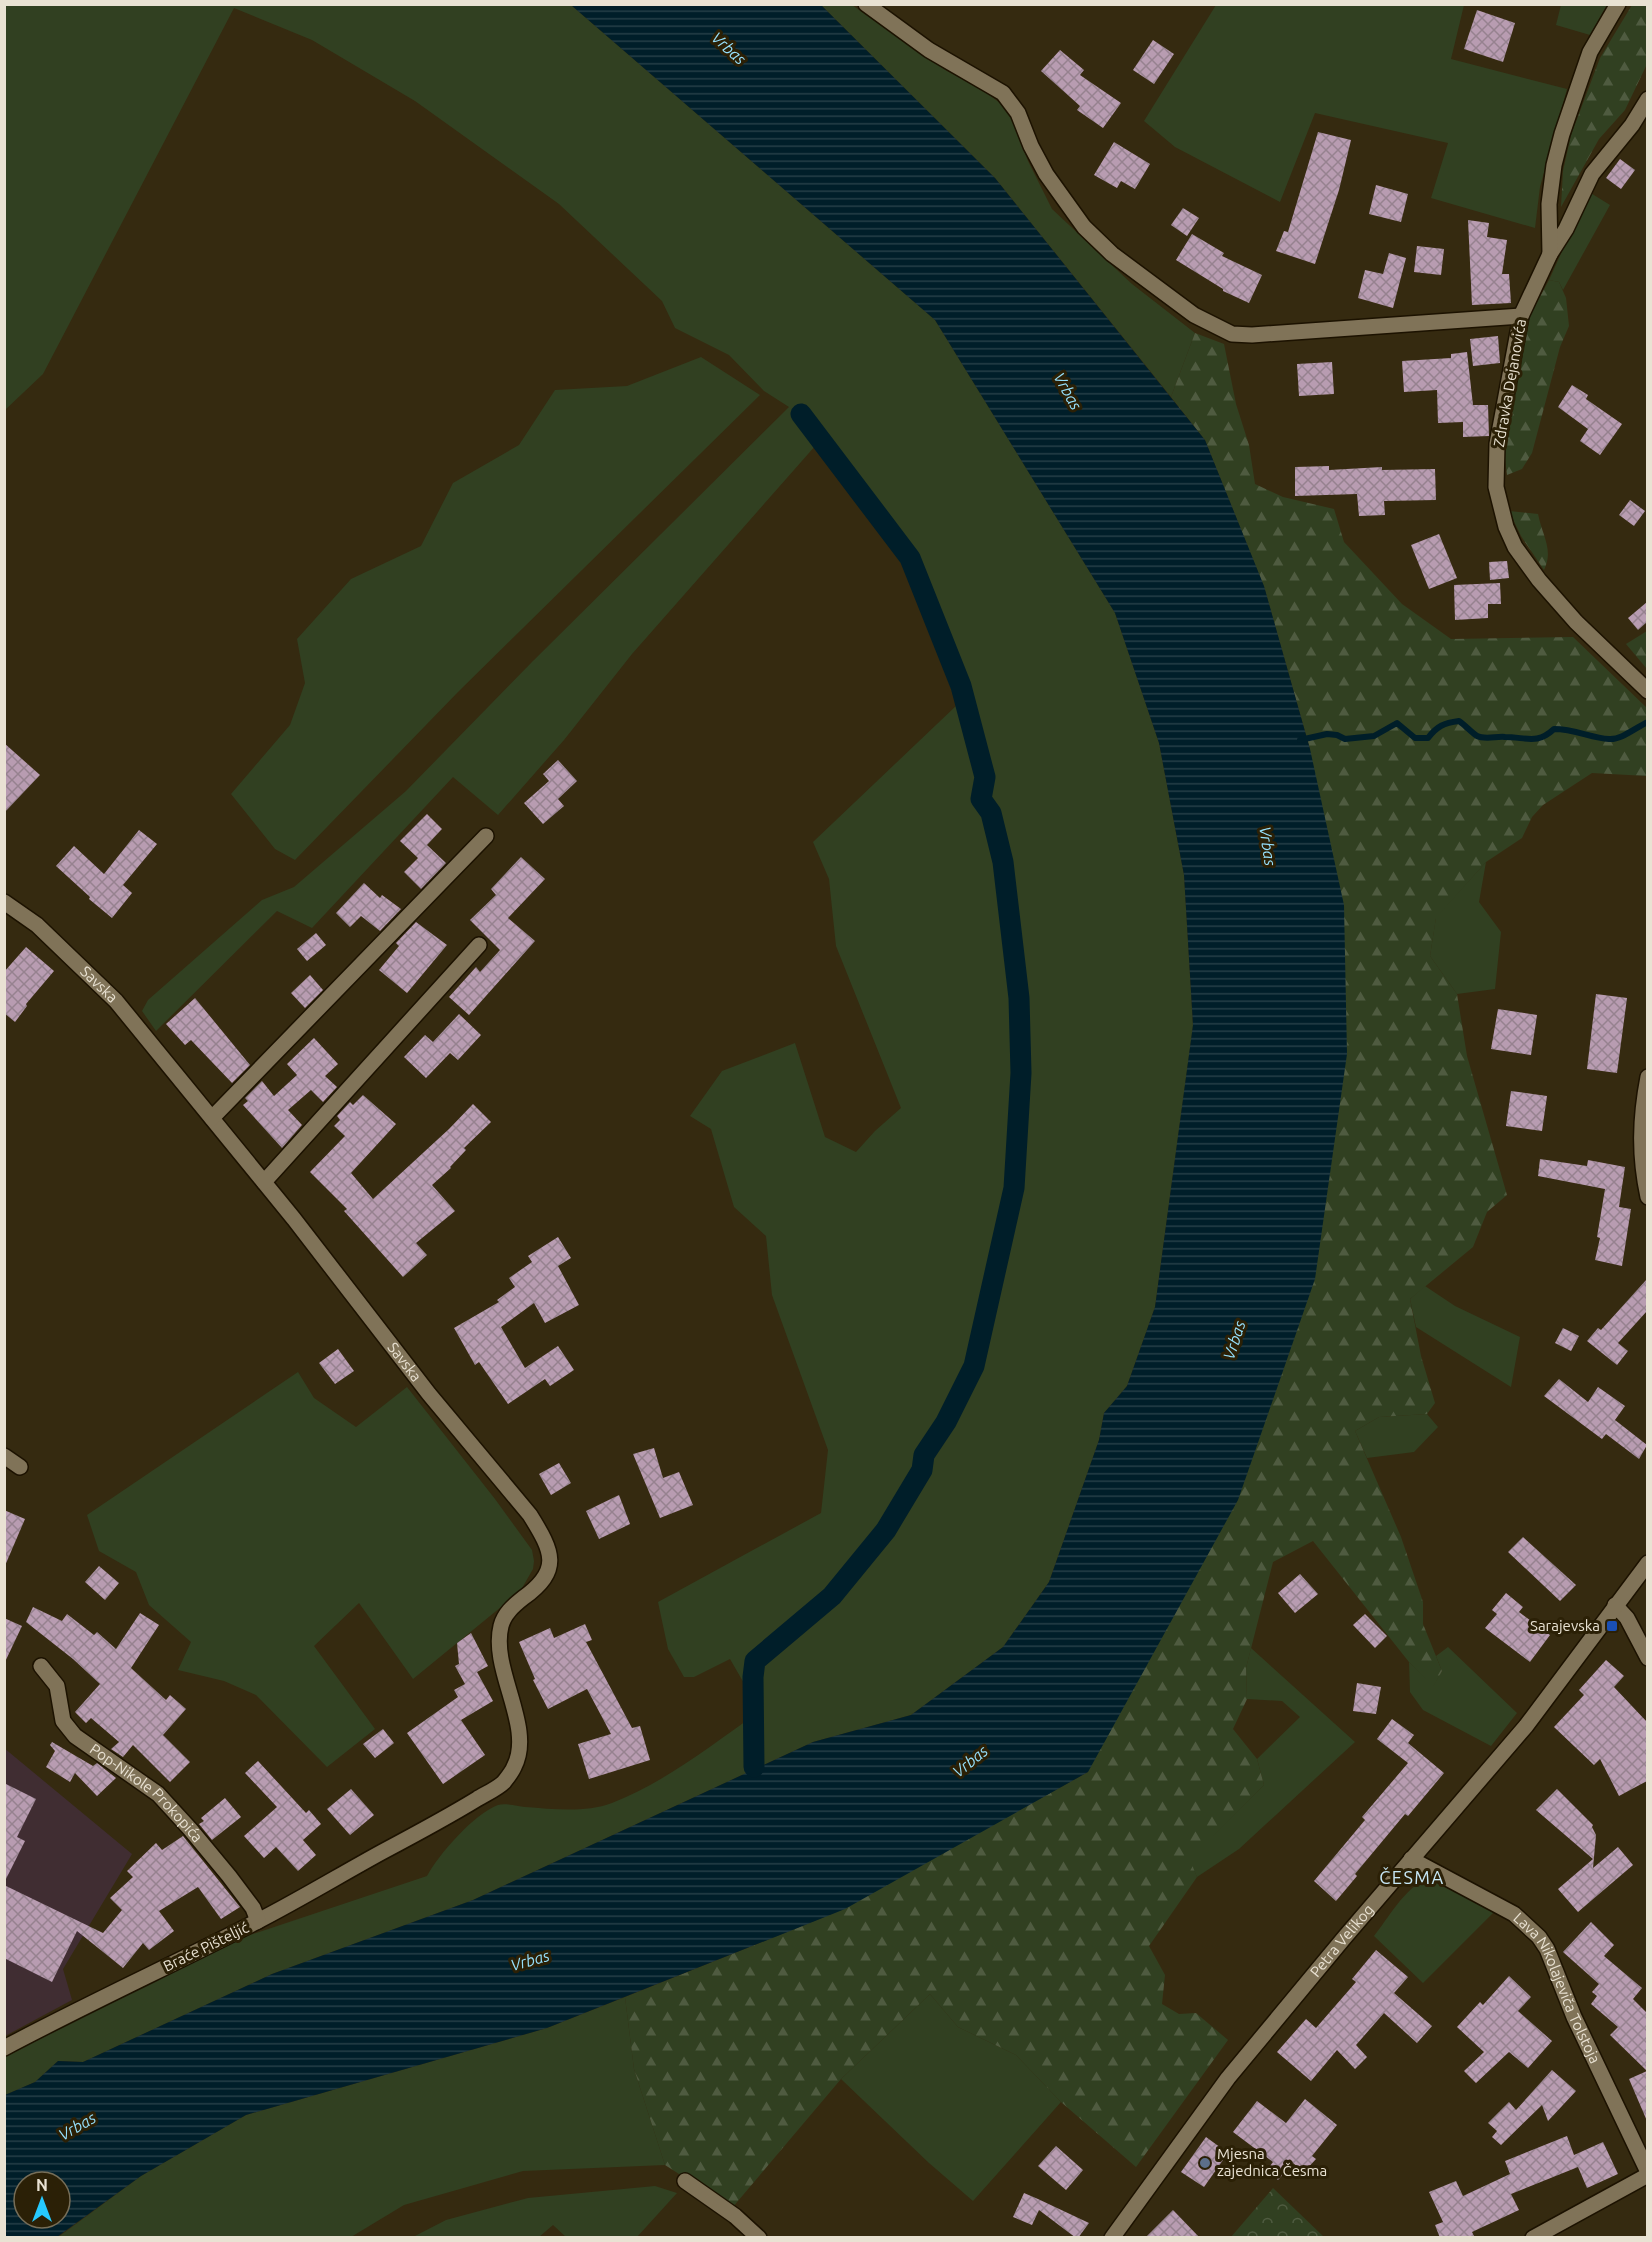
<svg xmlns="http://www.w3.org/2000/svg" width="1652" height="2242" font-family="Ubuntu,sans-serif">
<defs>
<pattern id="forest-firs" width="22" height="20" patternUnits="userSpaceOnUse" patternTransform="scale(1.5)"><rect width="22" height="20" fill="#314021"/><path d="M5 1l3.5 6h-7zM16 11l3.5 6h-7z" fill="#4f5b40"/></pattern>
<pattern id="park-crowns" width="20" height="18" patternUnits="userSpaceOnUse" patternTransform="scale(1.5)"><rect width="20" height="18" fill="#314021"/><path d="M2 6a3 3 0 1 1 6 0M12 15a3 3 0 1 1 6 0" fill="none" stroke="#4f5b40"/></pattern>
<pattern id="water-rules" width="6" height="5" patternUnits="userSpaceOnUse" patternTransform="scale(1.5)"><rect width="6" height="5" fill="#001e29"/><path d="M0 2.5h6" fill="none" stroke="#253e47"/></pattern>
<pattern id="building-cross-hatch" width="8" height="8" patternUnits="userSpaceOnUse" patternTransform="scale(1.5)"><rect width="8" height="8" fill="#b89cb1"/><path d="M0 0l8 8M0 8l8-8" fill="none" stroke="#96828f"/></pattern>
</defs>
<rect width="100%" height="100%" fill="#352a10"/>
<!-- industrial -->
<path fill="#402d32" d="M4,1748L132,1854L63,1969L72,2000L5,2036Z"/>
<!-- grass -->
<g fill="#314021">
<path d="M5,5H571L935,320L1115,613L1159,743L1184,875L1193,1026L1155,1307L1127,1386L1104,1413L1099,1440L1049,1582L1003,1647L911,1715L813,1742L473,1900L272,1974L83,2062L58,2061L35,2082L5,2095V2057L226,1943L427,1876C439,1854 474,1814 498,1805C505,1803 517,1806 525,1807C553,1809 585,1813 612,1803C666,1782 713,1744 760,1711L730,1659L694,1677H684L668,1649L658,1602L821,1513L828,1450L772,1295L766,1236L734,1207L711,1129L690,1116L722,1071L795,1043L825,1137L856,1152L875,1131L901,1108L836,946L829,879L813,842L957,705L909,575L855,495L816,445L632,654L564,740L498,815L453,777L312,928L277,911L156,1031L142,1011L148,1000L262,900L294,887L406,791L532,662L789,407L764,391L729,355L675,328L662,301L559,204L415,101L312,40L234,8L43,374L5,410Z"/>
<path d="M821,5H852L947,71L981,89L1000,103L1010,113L1028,161L1052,209L1132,284L1195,333L1171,397L995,178Z"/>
<path d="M1216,5H1464L1451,59L1567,89L1540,187L1535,228L1431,198L1448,143L1315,113L1280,202L1175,147L1144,121Z"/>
<path d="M1561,5V4L1607,5L1590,35L1556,25Z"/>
<path d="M1589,192L1610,205L1563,290L1559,282L1549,280Z"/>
<path d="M701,357L760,395L458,692L295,860L275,849L231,794L290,725L305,683L297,639L351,579L421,546L453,483L519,445L555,390L627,386Z"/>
<path d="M1486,862L1479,902L1501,932L1495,989L1457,994L1430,956L1436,917Z"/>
<path d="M1425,1286L1455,1306L1520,1337L1511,1387L1416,1327L1410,1299Z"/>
<path d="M298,1372L314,1398L356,1427L407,1387L495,1499L532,1550L534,1561L533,1569L518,1595L501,1607L413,1679L359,1603L314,1646L375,1729L327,1767L256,1695L224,1681L178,1670L191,1642L149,1605L136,1572L99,1551L87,1515Z"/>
<path d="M1427,1414L1438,1427L1414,1452L1367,1458L1355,1431L1379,1417Z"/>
<path d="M1448,1647L1517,1713L1491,1746L1423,1710L1410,1692L1409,1662L1433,1686L1442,1671L1436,1656Z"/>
<path d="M1251,1648L1355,1742L1239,1849L1197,1877L1189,1860L1264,1785L1257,1759L1300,1717L1282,1701L1247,1699L1246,1668Z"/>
<path d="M1426,1880H1437L1495,1911L1423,1983L1374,1936C1387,1920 1406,1886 1426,1880Z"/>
<path d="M930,1994L958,2027L1016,2055L1061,2102L973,2201L929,2163L841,2079Z"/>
<path d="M625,1997L634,2069L665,2165L523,2171L404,2205L351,2237L57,2238L141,2176L246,2115L547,2028Z"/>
<path d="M655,2186L677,2193L637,2237H566L553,2225L539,2237H413L446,2220L528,2198Z"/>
</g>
<!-- forest -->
<g fill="url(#forest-firs)">
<path d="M1632,5H1647V64L1625,110L1599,139L1561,207L1563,171L1571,135L1600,58Z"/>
<path d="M1549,280L1559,282L1566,298L1569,326L1560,347L1532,453L1522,469L1507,475L1503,444L1526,323Z"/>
<path d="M1195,333L1224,344L1236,404L1249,445L1255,484L1283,497L1334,509L1344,542L1402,604L1451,639L1573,637L1647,708V776L1592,773L1543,805L1532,817L1522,838L1486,862L1436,918L1430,956L1457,994L1467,1056L1507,1195L1487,1212L1473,1247L1410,1299L1421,1356L1435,1403L1427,1414L1379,1417L1355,1431L1401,1537L1423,1602V1624L1442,1671L1433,1687L1409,1662L1313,1541L1273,1562L1246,1668L1247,1699L1233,1729L1257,1759L1264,1785L1190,1860L1197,1877L1149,1946L1165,1975L1162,2004L1179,2014L1196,2013L1228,2040L1136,2167L1061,2102L1016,2055L958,2027L930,1994L841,2079L732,2208L665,2165L634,2069L625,1997L834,1913L1088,1772L1310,749L1264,587L1205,440L1171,397Z"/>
<path d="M1509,511L1538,514C1542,535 1554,550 1544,570L1521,536Z"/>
<path d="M1647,631V669L1626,644Z"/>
</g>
<!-- park -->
<path fill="url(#park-crowns)" d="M1273,2188L1324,2237H1231Z"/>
<!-- water -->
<path fill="url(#water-rules)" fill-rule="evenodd" d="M571,5H821L995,178L1205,440L1264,586L1310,749L1344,905L1347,1054L1315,1279L1238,1500L1088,1772L845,1909L547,2028L246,2115L141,2176L57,2237H5V2095L35,2082L58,2061L83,2062L272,1974L473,1900L813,1742L911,1715L1003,1647L1049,1582L1099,1440L1104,1413L1127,1386L1155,1307L1193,1025L1184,875L1159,743L1115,613L935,320ZM24,2182H60V2218H24Z"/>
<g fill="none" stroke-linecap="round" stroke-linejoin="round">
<!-- stream -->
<path stroke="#001e29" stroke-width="6" d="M1300,740L1327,734L1337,735L1345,739L1374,736L1397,723L1415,738H1428C1437,726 1444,723 1459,721C1465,725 1471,732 1477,736C1485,740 1497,736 1505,737C1526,737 1537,745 1554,729C1575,729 1591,738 1609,739C1622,740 1636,727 1648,722"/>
<!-- canal -->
<path stroke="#001e29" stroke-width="21" d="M754,1767L753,1677L755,1661L832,1596L886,1530L922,1470L924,1455L946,1422L974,1366L1014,1188L1021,1073L1019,998L1003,862L991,813L981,799L985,777L961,686L910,558L801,414"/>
</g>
<!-- building -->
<g fill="url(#building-cross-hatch)">
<path d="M1477,10L1515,23L1503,62L1464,49Z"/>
<path d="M1153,40L1174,54L1154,84L1133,70Z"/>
<path d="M1060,50L1084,70L1080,75L1121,103L1103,128L1077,110L1080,106L1041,71Z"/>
<path d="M1318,132L1351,140L1339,190L1315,264L1276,251L1284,231L1288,232Z"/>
<path d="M1114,142L1150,164L1135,189L1121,181L1117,188L1094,175Z"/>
<path d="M1620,159L1635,170L1621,189L1606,178Z"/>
<path d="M1376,185L1408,194L1401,222L1369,214Z"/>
<path d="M1183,208L1199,218L1187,236L1171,225Z"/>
<path d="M1468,220L1489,223L1487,237L1507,240L1502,274H1509L1511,303L1472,305Z"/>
<path d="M1192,234L1224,253L1222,256L1262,275L1249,303L1223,291V289L1176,260Z"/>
<path d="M1417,246L1444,249L1441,275L1414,272Z"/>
<path d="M1389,253L1406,258L1393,308L1358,298L1365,270L1383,274Z"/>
<path d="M1498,336L1500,363L1473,366L1470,339Z"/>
<path d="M1467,352L1473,405H1488L1489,436L1463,437V422L1438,423L1437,390L1404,392L1402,361L1451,358V354Z"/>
<path d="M1332,362L1334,394L1299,396L1297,364Z"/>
<path d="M1572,385L1588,395L1586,399L1622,424L1600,455L1580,441L1588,429L1558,407Z"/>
<path d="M1329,466V470L1382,467V470L1435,469L1436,500L1384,501L1385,515L1359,516L1357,494L1295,496V467Z"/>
<path d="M1630,500L1645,511L1634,526L1619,515Z"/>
<path d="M1439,534L1457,578L1429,589L1411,545Z"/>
<path d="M1507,561L1509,578L1490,580L1489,562Z"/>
<path d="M1500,583L1501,604H1488V618L1455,620L1454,585Z"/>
<path d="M1647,602V622L1638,630L1628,618Z"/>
<path d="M4,743L40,775L4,813Z"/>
<path d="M558,760L577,781L558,799L564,806L543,824L524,803L549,781L543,774Z"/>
<path d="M427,814L442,829L427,845L446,863L421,889L404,872L418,858L400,841Z"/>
<path d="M139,830L157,844L123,885L132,893L112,918L89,899L90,897L56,866L74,846L104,874Z"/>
<path d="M521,857L545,879L508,918L535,941L469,1015L449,997L476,967L480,972L500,950L470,920L496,895L491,889Z"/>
<path d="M364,883L380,898L382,895L401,909L380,931L361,916L350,927L336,913Z"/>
<path d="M416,922L447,945L407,993L379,970L399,946L396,943Z"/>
<path d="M316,933L326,945L307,961L297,949Z"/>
<path d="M26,947L54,971L26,1004L27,1006L15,1022L4,1013V972Z"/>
<path d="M310,975L323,990L305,1008L291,993Z"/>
<path d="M1596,994L1627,998L1617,1073L1587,1069Z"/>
<path d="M195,998L250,1065L232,1083L191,1040L185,1045L166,1024Z"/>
<path d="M1498,1009L1537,1015L1531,1055L1491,1049Z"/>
<path d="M459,1014L481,1035L458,1060L450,1053L426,1078L404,1057L425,1035L433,1042Z"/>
<path d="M314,1038L338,1064L325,1076L337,1087L323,1102L311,1090L288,1110L302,1125L282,1148L243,1105L248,1101L245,1098L262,1081L274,1096L297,1075L287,1064Z"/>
<path d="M1511,1091L1547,1096L1542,1131L1506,1126Z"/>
<path d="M363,1095L396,1124L351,1173L373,1199L449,1129L473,1104L491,1122L464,1148L466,1150L450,1167L451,1168L432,1185L455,1211L416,1243L427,1255L403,1277L344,1211L347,1209L310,1172L345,1136L334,1126L340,1120L337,1116L350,1102L353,1105Z"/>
<path d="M1540,1159L1587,1166L1588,1160L1625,1167L1619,1207L1631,1209L1622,1266L1595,1260L1600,1238L1597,1237L1605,1189L1538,1176Z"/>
<path d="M558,1237L571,1258L558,1266L579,1305L545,1323L534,1303L501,1327L525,1368L558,1346L574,1370L550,1386L545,1379L508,1404L479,1362L475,1365L454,1328L499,1302L497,1300L515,1287L509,1278L532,1262L528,1256Z"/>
<path d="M1647,1279V1311L1618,1343L1628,1351L1617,1365L1587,1341L1598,1328L1601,1330Z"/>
<path d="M1563,1328L1579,1336L1571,1351L1555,1343Z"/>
<path d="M338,1349L354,1371L335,1384L319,1363Z"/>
<path d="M1559,1379L1588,1402L1598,1387L1625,1406L1615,1420L1647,1445L1639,1459L1606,1434L1602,1439L1544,1396Z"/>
<path d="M654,1448L663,1478L679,1472L693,1505L660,1518L633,1454Z"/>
<path d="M559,1463L571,1483L551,1495L539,1474Z"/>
<path d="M619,1495L630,1524L599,1539L586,1511Z"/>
<path d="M4,1510L25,1519L4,1568Z"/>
<path d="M1523,1537L1576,1585L1560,1601L1508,1552Z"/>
<path d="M99,1566L119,1583L105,1600L85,1582Z"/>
<path d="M1300,1574L1318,1594L1295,1613L1278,1593Z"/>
<path d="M1506,1593L1523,1607L1519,1612L1550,1635L1530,1662L1485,1628L1497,1614L1492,1610Z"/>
<path d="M33,1607L62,1621L67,1614L94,1635L97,1632L116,1649L140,1613L159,1625L131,1668L166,1700L170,1695L186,1709L163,1735L190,1762L170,1782L133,1745L123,1757L111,1749L119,1742L91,1718L86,1723L75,1712L100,1684L73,1659L26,1622Z"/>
<path d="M1365,1614L1387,1636L1375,1648L1353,1625Z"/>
<path d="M4,1618L22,1626L4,1664Z"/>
<path d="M585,1624L592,1640L586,1642L632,1728L640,1726L650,1760L589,1779L578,1744L611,1734L587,1689L548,1709L533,1680L535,1679L519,1642L550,1628L554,1638Z"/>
<path d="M471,1633L488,1666L477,1672L493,1701L461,1720L485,1755L443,1784L407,1733L458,1697L454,1690L465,1684L455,1666L459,1664L457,1643Z"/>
<path d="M1606,1660L1624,1676L1614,1687L1647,1722V1781L1619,1796L1600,1759L1594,1765L1554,1727L1584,1695L1579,1690Z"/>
<path d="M1357,1683L1381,1687L1376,1714L1353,1711Z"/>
<path d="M1392,1719L1414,1735L1408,1743L1444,1773L1408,1816L1405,1814L1355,1874L1357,1876L1336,1901L1314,1881L1365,1820L1362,1817L1408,1763L1377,1739Z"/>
<path d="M383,1729L394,1743L375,1758L363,1744Z"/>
<path d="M52,1742L93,1766L97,1763L116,1778L97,1796L75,1773L70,1782L46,1767L55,1751L50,1745Z"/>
<path d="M258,1761L306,1813L309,1810L321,1824L303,1840L316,1855L298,1871L276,1847L264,1858L244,1836L277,1807L245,1773Z"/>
<path d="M4,1783L36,1799L17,1837L25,1841L4,1883Z"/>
<path d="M351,1789L374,1815L350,1835L327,1809Z"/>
<path d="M1557,1789L1593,1825L1592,1827L1596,1835L1593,1868L1618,1847L1633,1865L1578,1912L1558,1889L1593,1859L1536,1810Z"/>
<path d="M225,1798L241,1817L212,1840L199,1824L204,1821L201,1818Z"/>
<path d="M183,1836L240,1907L221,1919L198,1887L159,1911L174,1931L149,1950L143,1943L123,1968L77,1931L52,1982L4,1958V1885L103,1933L122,1910L110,1898L133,1877L127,1871L156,1843L162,1850Z"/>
<path d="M1591,1922L1614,1945L1604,1956L1642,1988L1633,1999L1647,2013V2121L1629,2079L1647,2071L1610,2035L1618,2027L1591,2004L1597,1996L1592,1992L1599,1984L1563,1952Z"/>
<path d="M1376,1950L1408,1977L1394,1993L1432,2026L1417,2043L1384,2013L1356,2045L1367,2057L1355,2069L1337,2050L1311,2081L1277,2052L1306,2019L1316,2028L1356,1982L1352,1979Z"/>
<path d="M1509,1976L1531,1997L1518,2011L1552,2041L1528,2068L1509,2052L1476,2083L1464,2071L1484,2052L1457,2027L1480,2002L1483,2005Z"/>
<path d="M1552,2070L1576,2091L1548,2121L1542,2105L1501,2145L1492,2137L1497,2131L1488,2123L1509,2102L1516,2110Z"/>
<path d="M1305,2099L1337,2125L1312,2156L1316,2159L1304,2172L1293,2163L1278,2180L1267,2170L1273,2162L1233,2132L1257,2101L1286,2123Z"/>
<path d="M1567,2136L1574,2155L1603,2142L1618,2174L1587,2188L1578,2167L1511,2194L1519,2210L1472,2232L1475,2238H1440L1435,2225L1443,2222L1429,2192L1456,2181L1463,2196L1510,2174L1505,2161Z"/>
<path d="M1206,2137L1228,2153L1204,2187L1181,2172Z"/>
<path d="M1056,2146L1083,2170L1066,2190L1038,2166Z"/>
<path d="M1024,2193L1038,2199L1089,2223L1078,2238H1076L1039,2210L1032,2225L1013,2217Z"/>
<path d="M1173,2210L1200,2238H1145Z"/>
</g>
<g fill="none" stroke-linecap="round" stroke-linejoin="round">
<defs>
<g id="minor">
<path d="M866,4L929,50L1003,93L1018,113L1031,146L1046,174L1084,227L1112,254L1194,315L1232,334L1252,335L1521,316"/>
<path d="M1648,99L1632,125L1592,174L1566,229L1550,254L1521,316L1497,444L1496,487L1506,527L1515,547L1539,580L1576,622L1648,691"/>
<path d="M1550,254L1549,204L1554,165L1562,134L1590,52L1618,4"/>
<path id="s1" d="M4,902L37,925L116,1001L294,1219L429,1394L530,1515C553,1552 562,1570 523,1598C513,1606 504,1614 501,1626C490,1670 535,1727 514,1767C512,1772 507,1778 504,1782C497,1789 485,1794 477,1799C446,1818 414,1835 382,1852C340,1875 299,1900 256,1922C172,1965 87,2004 4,2048"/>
<path d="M1648,1077C1640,1119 1639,1155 1648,1197"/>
<path d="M212,1118L486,836"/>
<path d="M264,1182L479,945"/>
<path d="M4,1456L20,1467"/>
<path d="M1615,1605L1627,1618L1648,1658"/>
<path id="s2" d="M41,1666L57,1686L63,1721L75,1736L158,1794L190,1829L229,1876L253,1908L258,1921"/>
<path id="s3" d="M1411,1859L1514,1914L1539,1937L1547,1949L1574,2017L1648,2172"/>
<path d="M685,2181L735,2216L759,2238"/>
<path id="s4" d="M1112,2238L1228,2078L1344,1938L1526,1726L1648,1563"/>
<path d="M1533,2238L1648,2175"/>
</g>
</defs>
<!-- minor casing -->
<use href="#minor" stroke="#1c1200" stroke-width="18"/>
<!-- minor -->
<use href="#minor" stroke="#807358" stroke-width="15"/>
</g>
<!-- markers -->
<rect fill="#1a4fb4" stroke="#2b2006" stroke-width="2" x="1606" y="1620" width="12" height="12" rx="3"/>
<circle fill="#5c6f8a" stroke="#2b2006" stroke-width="2" cx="1205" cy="2163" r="6"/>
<g text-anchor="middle" stroke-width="6" stroke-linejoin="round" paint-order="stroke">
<!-- street labels -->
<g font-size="15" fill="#e9e2d3" stroke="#2b2006">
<text transform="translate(1510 383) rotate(-80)" y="5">Zdravka Dejanovića</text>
<text dy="5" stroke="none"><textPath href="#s1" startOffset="126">Savska</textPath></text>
<text dy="5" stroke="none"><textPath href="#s1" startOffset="612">Savska</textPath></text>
<text dy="5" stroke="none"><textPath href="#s2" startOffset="172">Pop-Nikole Prokopića</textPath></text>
<text dy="5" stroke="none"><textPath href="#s4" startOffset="376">Petra Velikog</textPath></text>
<text transform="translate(206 1947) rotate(-26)" y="5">Braće Pišteljić</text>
<text dy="5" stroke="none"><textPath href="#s3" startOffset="204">Lava Nikolajeviča Tolstoja</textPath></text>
</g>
<!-- poi labels -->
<g font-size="15" fill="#e9e2d3" stroke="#2b2006" text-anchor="end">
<text x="1600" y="1631">Sarajevska</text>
<text x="1217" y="2159" text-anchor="start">Mjesna<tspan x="1217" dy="17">zajednica Česma</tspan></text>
</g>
<!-- water labels -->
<g font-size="16" font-style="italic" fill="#95dffb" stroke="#2b2006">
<text transform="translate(729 48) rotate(42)" y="6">Vrbas</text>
<text transform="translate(1068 391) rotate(61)" y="6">Vrbas</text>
<text transform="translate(1268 846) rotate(82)" y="6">Vrbas</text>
<text transform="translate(1234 1340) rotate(-72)" y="6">Vrbas</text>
<text transform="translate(970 1761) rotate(-39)" y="6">Vrbas</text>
<text transform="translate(530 1960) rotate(-16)" y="6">Vrbas</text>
<text transform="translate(77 2126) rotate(-30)" y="6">Vrbas</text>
</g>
<!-- quarter labels -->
<g font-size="18" letter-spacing="1.5" fill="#c7e7f6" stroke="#2b2006">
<text x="1412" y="1884">ČESMA</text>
</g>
</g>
<!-- border -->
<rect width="1652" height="2242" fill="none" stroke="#e9e2d3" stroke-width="12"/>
<!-- north arrow -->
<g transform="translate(42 2200)"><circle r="28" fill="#2b2006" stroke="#776e58" stroke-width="1.5"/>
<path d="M0-4.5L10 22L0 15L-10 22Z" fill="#26c9fe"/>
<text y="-9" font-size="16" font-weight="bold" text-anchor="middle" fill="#e9e2d3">N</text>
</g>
</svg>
